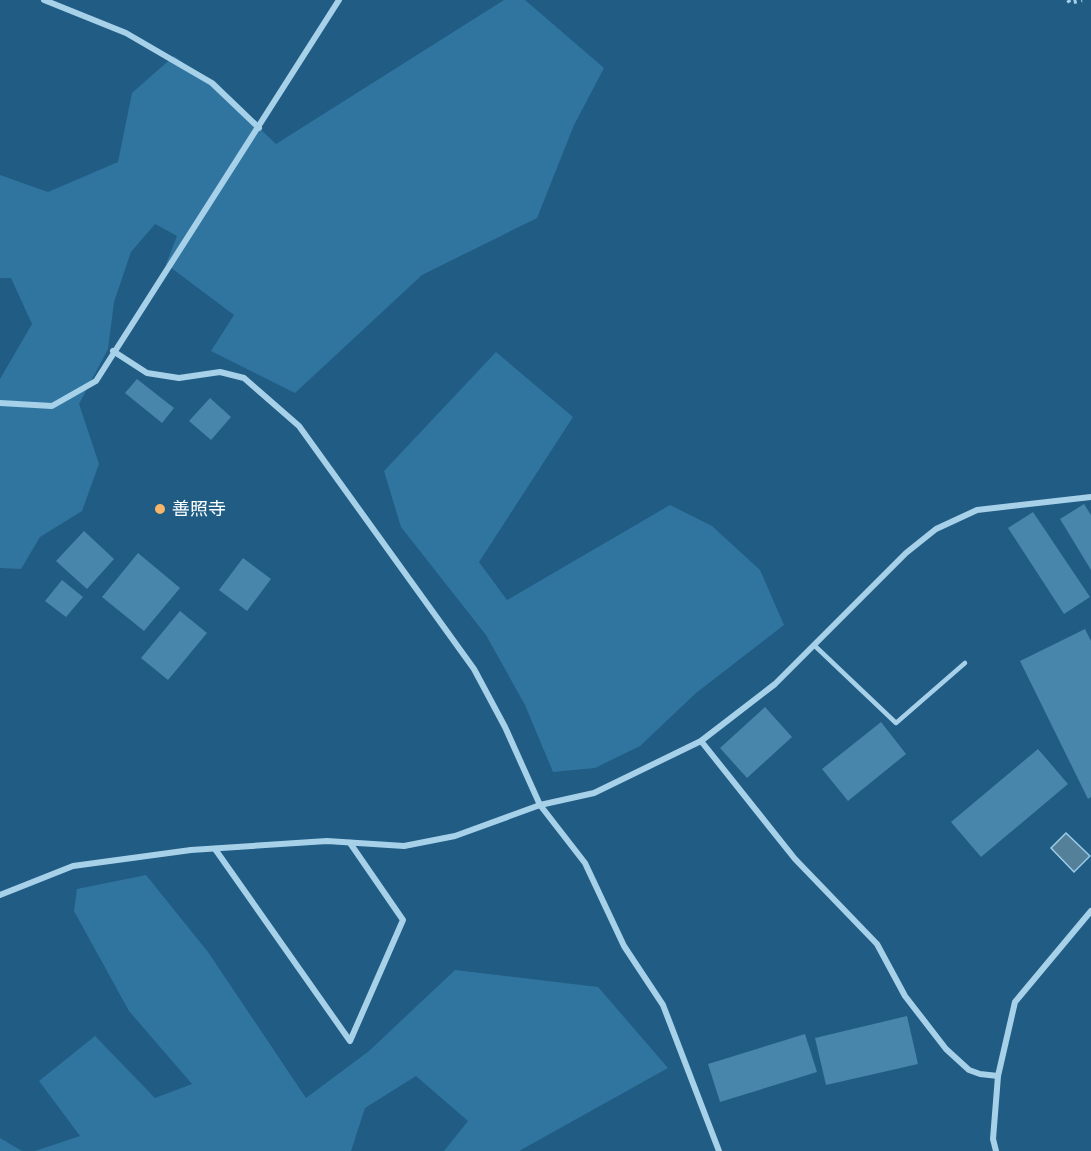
<svg xmlns="http://www.w3.org/2000/svg" width="1091" height="1151" font-family="Cabin,'Noto Sans JP',sans-serif">
<rect width="100%" height="100%" fill="#205c83"/>
<!-- green -->
<g fill="#30759f">
<path d="M504,0H525L604,68L574,125L537,218L422,275L295,393L211,351L234,315L166,264L177,236L155,224L131,252L114,302L108,349L79,404L99,464L82,511L40,537L21,569L0,568V379L32,324L11,278H0V175L48,192L118,162L132,93L174,56L212,83L276,144Z"/>
<path d="M496,352L573,417L479,562L507,600L670,505L712,526L760,570L784,625L696,693L640,746L595,768L553,772L525,705L486,635L401,527L384,471Z"/>
<path d="M146,875L208,952L306,1098L369,1051L455,970L598,987L668,1068L519,1151H444L468,1121L416,1076L365,1108L351,1151H35L80,1136L39,1081L95,1036L155,1098L192,1084L129,1011L74,911L77,889Z"/>
<path d="M0,1138L22,1151H0Z"/>
</g>
<!-- water -->
<path fill="#55809a" stroke="#9bcdea" stroke-width="1.5" d="M1066,833L1090,856L1074,872L1051,848Z"/>
<!-- building -->
<g fill="#4986ab">
<path d="M137,379L174,408L162,423L125,393Z"/>
<path d="M210,398L231,417L211,440L189,421Z"/>
<path d="M1084,504L1091,515V570L1060,519Z"/>
<path d="M1033,512L1090,597L1064,614L1008,528Z"/>
<path d="M84,531L114,559L87,589L56,561Z"/>
<path d="M138,553L180,588L144,631L102,597Z"/>
<path d="M243,558L271,579L247,611L219,590Z"/>
<path d="M62,580L83,597L66,617L45,601Z"/>
<path d="M180,611L207,633L168,680L141,658Z"/>
<path d="M1085,629L1091,641V797L1088,799L1020,661Z"/>
<path d="M765,707L792,737L747,778L720,748Z"/>
<path d="M881,722L906,754L848,801L822,769Z"/>
<path d="M1038,749L1068,784L981,857L951,822Z"/>
<path d="M907,1016L918,1064L826,1085L815,1038Z"/>
<path d="M805,1034L817,1072L720,1102L708,1064Z"/>
</g>
<g fill="none" stroke-linecap="round" stroke-linejoin="round">
<!-- path -->
<path stroke="#a7d0e9" stroke-width="4" stroke-dasharray="3 4.5" stroke-linecap="butt" d="M1068,0L1070,3L1082,0"/>
<!-- lane -->
<path stroke="#a7d0e9" stroke-width="4.5" d="M815,646L896,723L965,663"/>
<!-- street -->
<g stroke="#a7d0e9" stroke-width="6">
<path d="M44,0L126,33L212,83L259,128"/>
<path d="M113,351L147,373L179,378L220,372L244,378L299,426L474,669L505,727L540,805L585,863L624,946L663,1005L719,1151"/>
<path d="M0,403L52,406L96,381L339,0"/>
<path d="M701,741L795,859L877,944L905,996L946,1049L969,1070L980,1074L998,1076"/>
<path d="M215,849L350,1041L403,920L350,843"/>
<path d="M0,895L73,866L191,850L327,841L404,846L455,836L540,805L594,793L701,741L775,684L906,553L936,529L977,510L1091,497"/>
<path d="M996,1151L993,1139L998,1076L1015,1002L1091,911"/>
</g>
</g>
<!-- markers -->
<circle fill="#f6b568" stroke="#205c83" stroke-width="2" cx="160" cy="509" r="6"/>
<g text-anchor="middle" stroke-width="5" stroke-linejoin="round" paint-order="stroke">
<!-- poi labels -->
<g font-size="18" fill="#fff" stroke="#205c83" text-anchor="start">
<text x="172" y="515">善照寺</text>
</g>
</g>
</svg>
